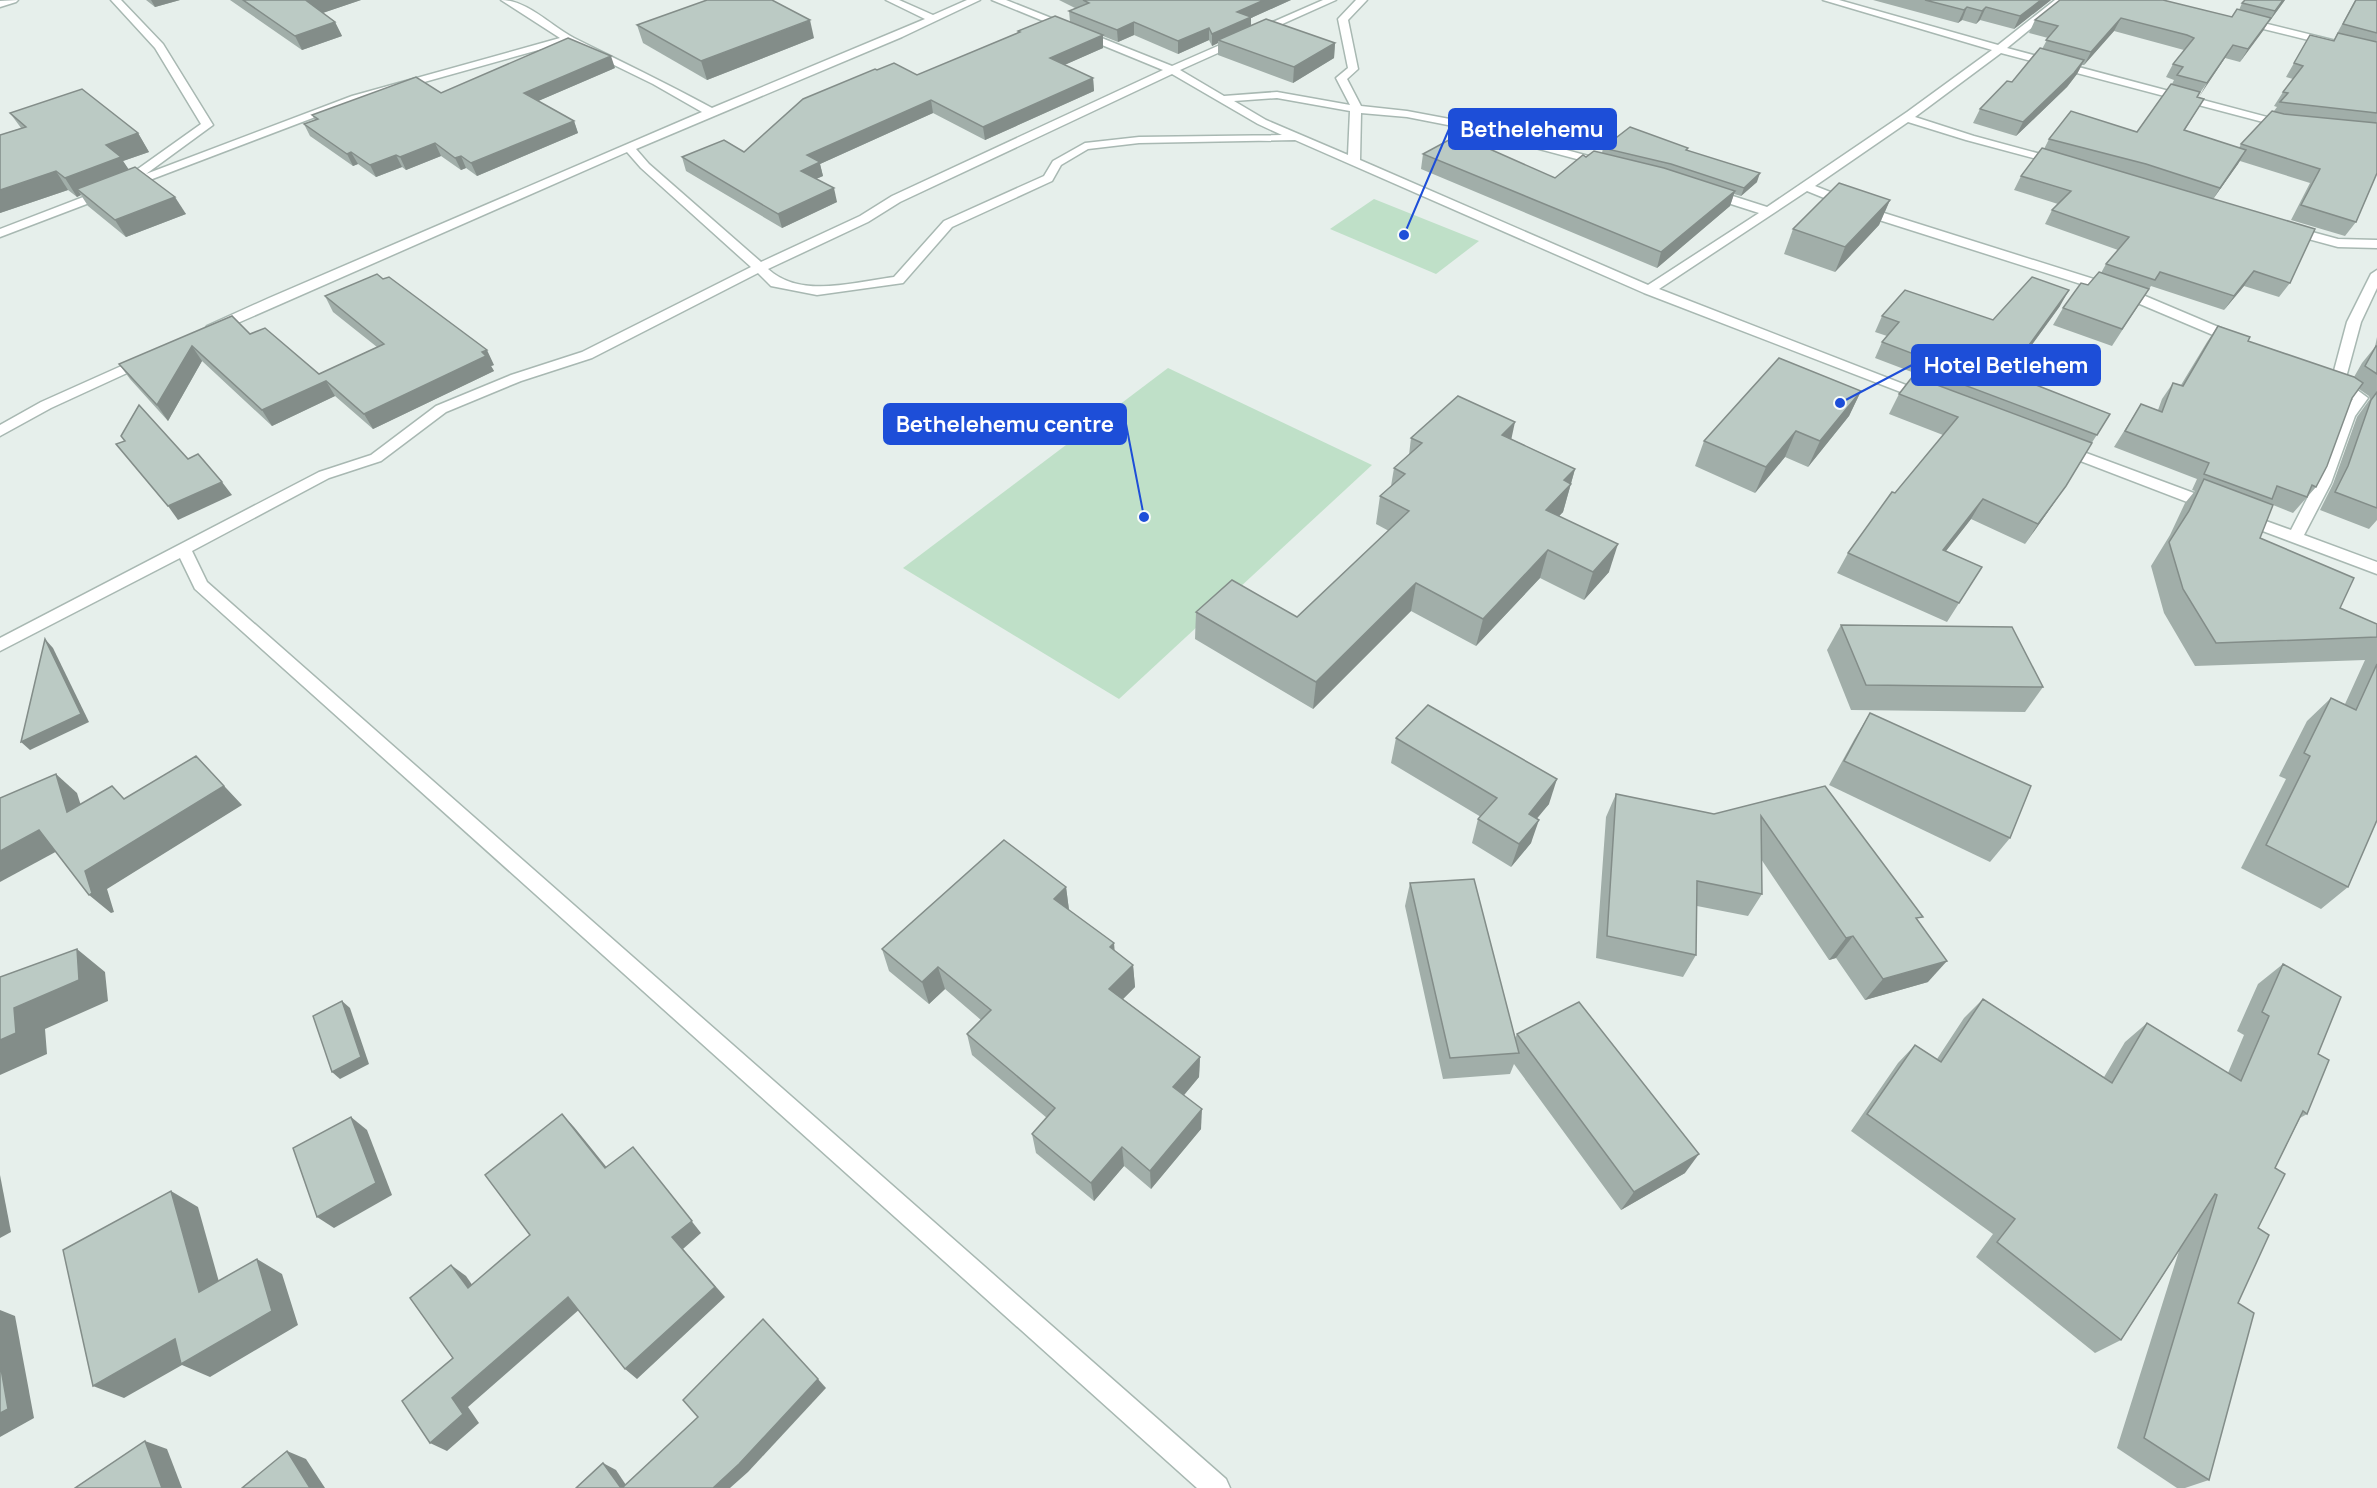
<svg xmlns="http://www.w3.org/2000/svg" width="2377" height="1488" font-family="Manrope,sans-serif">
<rect width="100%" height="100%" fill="#e6efeb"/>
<!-- green -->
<g fill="#bfe0c8">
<path d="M1374,199L1479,241L1436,274L1330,229Z"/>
<path d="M1168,368L1372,465L1119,699L903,568Z"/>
</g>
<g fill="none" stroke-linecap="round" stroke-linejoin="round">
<defs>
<g id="minor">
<path d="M18,0L16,2L0,7V1Z"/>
<path d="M111,0H121L163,44L213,125L146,174L352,96L560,38L501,0C527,0 551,26 574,38C620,61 666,83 712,108L925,19L886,0H899L933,15L967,0H980L902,37L636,149L649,164L761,262L860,216L892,196L1163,70L992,0H1006L1172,66L1323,0H1336L1180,70L1224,96L1277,92L1350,105L1336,78L1348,68L1338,19L1356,0H1367L1348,20L1358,69L1347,79L1361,106L1407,111L1455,120L1607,161L1609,163L1603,166L1453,126L1407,117L1361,113L1360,160L1648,285L1759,213L1706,196V190H1714L1767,207L1907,112L1992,50L1823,0H1839L1998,45L2055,0H2066L2007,48L2290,123L2292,125L2290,127H2282L2001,53L1915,117L1974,136L2063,160V164L2059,165L1966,140L1908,122L1815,186L1884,213L2138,293L2242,337L2244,340L2242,343H2232L2128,299L1876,219L1807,191L1659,289L1929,394L1931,397L1924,401L1644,293L1295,140L1139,143L1088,149L1061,165L1052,181L952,227L903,283L817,295L771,286L758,273L592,358L521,381L446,412L381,461L329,478L192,551L207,582L1226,1479L1230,1488H1197L195,589L180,558L0,651V638L319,472L371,455L436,406L511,375L582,352L751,267L641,168L627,152L217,332H207L205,329L207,326L269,298L702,112L653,84L567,42L360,100L0,237V229L138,176L133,173L135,171L201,124L155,48ZM1172,74L1258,124L1282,135L1139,137L1085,143L1053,161L1044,176L944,221L894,277C853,282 801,299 768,269L868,222L900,202ZM1277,98L1350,111L1348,155L1266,120L1234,101Z"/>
<path d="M2243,18L2377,51V57L2239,23L2238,21Z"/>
<path d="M2290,226L2338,239L2377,240V248L2338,247L2286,233L2284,230L2286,227Z"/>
<path d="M2377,270V288L2361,322L2345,381L2368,398L2355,416L2331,483L2304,535L2377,562V574L2236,521L2233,517L2241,512L2291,530L2315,483L2341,415L2353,399L2331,382L2347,322L2371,274Z"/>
<path d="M146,355L153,359L151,362L51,408L0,436V425L41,402Z"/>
<path d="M2062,444L2218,502L2221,506L2213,511L2208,510L2057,452L2055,449L2057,446Z"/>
</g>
</defs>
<!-- minor casing -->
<use href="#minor" stroke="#a8b8b2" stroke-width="3"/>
<!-- minor -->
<use href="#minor" fill="#fff" fill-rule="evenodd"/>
</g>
<!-- wall -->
<g fill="#a1aea9">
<path d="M146,0H180L155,7Z"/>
<path d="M230,0H361L322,13L335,22L342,36L302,50Z"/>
<path d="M1059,0H1291L1251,18V25L1335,43L1334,58L1293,83L1218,55V43L1212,46L1209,40L1178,54L1134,35L1118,42L1103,36V48L1064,65L1093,78L1094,91L985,140L933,113L820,164L823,176L816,179L837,202L782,228L686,171L682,157L744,152L877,70L917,75L1018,33V31L1070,22L1069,11L1075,8Z"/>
<path d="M1873,0H2051L2014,29L1980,20L1976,24L1962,20L1958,23Z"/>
<path d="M2285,0L2269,22H2268L2240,62L2225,58L2197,97L2204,99L2185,130L2239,148L2241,144L2274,111L2277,107L2274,106L2283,92L2293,79L2286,77L2310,35L2333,41L2355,0H2377V173L2356,222L2345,236L2291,220L2310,183L2240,161L2213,199L2290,283L2279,297L2244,286L2224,310L2151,286L2112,346L2053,325L2063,308L2101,273L2106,264L2118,250L2045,224L2052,210L2058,204L2014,190L2021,176L2044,149L2049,139L2137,132L2172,84L2174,80L2166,77L2173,64L2184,50L2114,31L2084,65H2082L2077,74L2067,87L2016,136L1973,123L1980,109L2012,82L2042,49L2048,38L2029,33L2035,20L2232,17L2239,10L2242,3Z"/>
<path d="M637,25L814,38L707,80L643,43Z"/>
<path d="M615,68L538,101L574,121L578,133L477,176L466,168L461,170L441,156L406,170L402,167L376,177L358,164L353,166L310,136L304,124L315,120L312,115L441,93Z"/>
<path d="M10,113L138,133L149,152L123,161L129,170L186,214L126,237L88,206L81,195L77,197L68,190L0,213V135L21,128Z"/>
<path d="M1603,148L1687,150L1757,182L1741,196L1734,194L1730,206L1657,268L1421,169L1423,154L1555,178L1586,157L1602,153Z"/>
<path d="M1890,200L1879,225L1835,272L1784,254L1793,229Z"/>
<path d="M325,296L494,365L491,366L494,371L373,429L335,396L272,426L202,361L168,421L130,379L119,364L250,334L319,374L377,347L333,312Z"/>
<path d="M2060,306L2010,375L2110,414L2052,506L2025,544L1971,519L1946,551L1982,567L1947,622L1837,573L1848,553L1895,493L1943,435L1889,414L1899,394L1915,377L1917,374L1875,358L1882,342L1887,336L1875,332L1882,316L1993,320Z"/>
<path d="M2218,326L2248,341L2354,377L2362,363L2375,347L2377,337V520L2369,529L2320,510L2333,484L2357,417L2370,399L2369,396L2359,389L2352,398L2316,487L2293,513L2273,505L2260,538L2340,608L2377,624V820L2348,887L2321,909L2241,868L2286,779L2279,776L2307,721L2331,698L2345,704L2365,660L2195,666L2164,613L2151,566L2170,535L2185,503L2195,491L2192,490L2197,479L2114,447L2141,404L2158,410L2162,399L2173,383L2181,385L2207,342Z"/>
<path d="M1861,391L1849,416L1808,467L1785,457L1755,493L1695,466L1704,441Z"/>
<path d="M1411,438L1511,439L1575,469L1563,512L1559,516L1609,572L1584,600L1540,578L1476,646L1411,611L1313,709L1195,639L1196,612L1297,617L1389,531L1376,524L1380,496L1391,486L1394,468L1409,455Z"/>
<path d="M1841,625L2043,687L2025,712L1851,710L1827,650Z"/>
<path d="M1870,713L2010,838L1990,862L1829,785L1855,738Z"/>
<path d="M1396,738L1549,804L1536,818L1531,843L1511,867L1472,843L1478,819L1481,817L1391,763Z"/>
<path d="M1825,786L1919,922L1928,982L1865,1000L1836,958L1829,960L1761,859L1762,894L1748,916L1697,906L1696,955L1683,977L1596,958L1606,817L1616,794L1714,814Z"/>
<path d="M1410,883L1515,1038L1517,1034L1685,1173L1621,1210L1514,1064L1510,1074L1443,1079L1405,906Z"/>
<path d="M1066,887L1069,910L1115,951L1133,965L1135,987L1123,999L1200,1057L1199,1077L1184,1095L1201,1129L1151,1189L1124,1166L1094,1201L1036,1153L1032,1134L1047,1118L972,1055L967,1034L981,1020L945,989L929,1004L889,971L882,949Z"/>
<path d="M2283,964L2318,1054L2307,1114L2300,1118L2275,1168L2238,1303L2209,1480L2185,1488H2177L2117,1448L2179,1251L2121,1340L2095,1353L1976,1257L1993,1234L1851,1131L1898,1063L1915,1045L1937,1059L1964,1018L1983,999L2104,1077L2125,1042L2147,1023L2228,1073L2244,1035L2237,1031L2258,984Z"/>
</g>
<!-- shaded-wall -->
<g fill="#838d89">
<path d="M151,0H180L155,7Z"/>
<path d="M311,0H361L314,16L307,1Z"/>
<path d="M1264,0H1291L1251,18V29L1218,40V43L1212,46V34L1237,12Z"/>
<path d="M2041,0H2051L2014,29L2020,16Z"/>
<path d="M2283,0H2285L2269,22L2275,11Z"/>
<path d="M1967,7L1962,20L1958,23L1964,10Z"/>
<path d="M1986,7L1980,20L1976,24L1982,11Z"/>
<path d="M2121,18L2114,31L2084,65L2091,52Z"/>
<path d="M2271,18L2263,31L2240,62L2248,49Z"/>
<path d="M810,20L814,38L707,80L701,61Z"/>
<path d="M335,22L342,36L302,50L295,36Z"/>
<path d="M1134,22V35L1118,42L1117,30Z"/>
<path d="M1209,28V40L1178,54V41Z"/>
<path d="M1103,35V48L1051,71L1050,58Z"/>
<path d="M1335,43L1334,58L1293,83L1294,67Z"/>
<path d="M2233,45L2225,58L2199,97L2207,83Z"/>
<path d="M611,56L615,68L529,105L524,93Z"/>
<path d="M2084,60L2077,74L2067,87L2016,136L2023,122Z"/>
<path d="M1093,78L1094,91L985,140L983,127Z"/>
<path d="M931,100L933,113L820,164L823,176L804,184L801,171L807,155Z"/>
<path d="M574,121L578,133L477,176L471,163Z"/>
<path d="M138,133L149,152L123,161L133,176L77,189L81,195L77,197L65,178L106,145Z"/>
<path d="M435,143L441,156L406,170L400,157Z"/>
<path d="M2246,150L2238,164L2211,202L2220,188Z"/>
<path d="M351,152L358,164L353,166L347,154Z"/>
<path d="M396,155L402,167L376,177L370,165Z"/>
<path d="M461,156L466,168L461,170L455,158Z"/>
<path d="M56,171L68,190L0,213V190Z"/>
<path d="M1760,173L1757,182L1741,196L1744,188Z"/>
<path d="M834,188L837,202L782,228L778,214Z"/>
<path d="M1735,191L1730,206L1657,268L1661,252Z"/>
<path d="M175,197L186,214L126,237L115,220Z"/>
<path d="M1890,200L1879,225L1835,272L1845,247Z"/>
<path d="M2254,271L2244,286L2224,310L2234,296Z"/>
<path d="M2069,290L2060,306L1999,390L2008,374Z"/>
<path d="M192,346L202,361L168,421L157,405Z"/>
<path d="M487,350L494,365L491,366L494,371L373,429L364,414Z"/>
<path d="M326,381L335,396L272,426L262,410Z"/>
<path d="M1861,391L1849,416L1808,467L1820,441Z"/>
<path d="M1515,422L1509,450L1502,435Z"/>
<path d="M1796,431L1785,457L1755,493L1766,467Z"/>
<path d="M1575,469L1563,512L1539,537L1546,510L1564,480Z"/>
<path d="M222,482L232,495L178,520L168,506Z"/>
<path d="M2066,486L2052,506L2025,544L2038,524Z"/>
<path d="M1983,499L1971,519L1931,570L1943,550Z"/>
<path d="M1618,544L1609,572L1584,600L1593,572Z"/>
<path d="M1548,550L1540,578L1476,646L1483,619Z"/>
<path d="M1416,583L1411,611L1313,709L1316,682Z"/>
<path d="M45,639L53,648L89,722L30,750L21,742Z"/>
<path d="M196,756L242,805L107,889L114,912L111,913L89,895L85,871Z"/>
<path d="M56,774L77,793L89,831L67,812Z"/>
<path d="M1557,779L1549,804L1521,838L1529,814Z"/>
<path d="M1539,820L1531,843L1511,867L1519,844Z"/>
<path d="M39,830L61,849L0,882V851Z"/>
<path d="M1066,887L1069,910L1057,922L1054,899Z"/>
<path d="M1853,936L1836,958L1829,960L1846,938Z"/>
<path d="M1114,943L1116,966L1110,947Z"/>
<path d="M77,949L105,972L108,1001L45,1029L47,1054L0,1075V1040L14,1008Z"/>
<path d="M1947,961L1928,982L1865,1000L1883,979Z"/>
<path d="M1133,965L1135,987L1111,1011L1109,989Z"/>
<path d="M938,967L945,989L929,1004L922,982Z"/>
<path d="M342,1001L350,1008L369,1064L340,1079L332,1072Z"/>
<path d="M1200,1057L1199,1077L1174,1107L1173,1087Z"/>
<path d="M1202,1109L1201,1129L1151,1189L1150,1171Z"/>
<path d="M562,1114L574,1127L617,1180L605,1168Z"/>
<path d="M351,1117L367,1130L392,1195L334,1228L317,1217Z"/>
<path d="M633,1147L701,1233L683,1249L725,1297L637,1379L625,1369L672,1237Z"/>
<path d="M1122,1147L1124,1166L1094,1201L1091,1183Z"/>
<path d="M1699,1154L1685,1173L1621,1210L1634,1192Z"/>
<path d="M0,1175L11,1232L0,1238Z"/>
<path d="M171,1191L198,1207L226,1307L199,1292Z"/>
<path d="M257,1259L282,1274L298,1325L210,1377L182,1365L124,1398L93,1386Z"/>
<path d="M451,1265L466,1276L482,1299L468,1288Z"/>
<path d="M568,1297L581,1308L468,1407L479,1423L447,1451L430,1443L452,1398Z"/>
<path d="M0,1310L15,1316L34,1418L0,1437Z"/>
<path d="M818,1379L826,1388L748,1472L730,1488H713Z"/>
<path d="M145,1441L167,1449L182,1488H162Z"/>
<path d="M287,1451L306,1459L325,1488H310Z"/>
<path d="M603,1463L616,1470L628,1488H621Z"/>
</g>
<!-- building -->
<g fill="#bbcac4" stroke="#838d89" stroke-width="1.5">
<path d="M243,0H311L307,1L335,22L295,36Z"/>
<path d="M707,0H772L810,20L701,61L637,25Z"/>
<path d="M1083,0H1264L1237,12L1251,17L1212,34L1209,28L1178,41L1134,22L1117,30L1069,11L1089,3Z"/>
<path d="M1925,0H2041L2020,16L1986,7L1982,11L1967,7L1964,10Z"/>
<path d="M2060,0H2163L2232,17L2237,9L2271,18L2248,49L2233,45L2207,83L2177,75L2183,67L2173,64L2194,38L2187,35L2121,18L2091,52L2046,40L2058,26L2035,20Z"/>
<path d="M2245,0H2283L2275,11L2242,3Z"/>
<path d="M2356,0H2377V33L2343,24Z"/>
<path d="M1055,16L1103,35L1050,58L1093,78L983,127L931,100L807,155L820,162L801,171L834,188L778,214L682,157L724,140L744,152L803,99L875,69L877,70L894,63L917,75L1020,32L1018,31Z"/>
<path d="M1266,19L1335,43L1294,67L1218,40Z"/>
<path d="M2338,33L2377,42V113L2280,102L2288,93L2283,92L2303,66L2294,63L2310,35L2334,41Z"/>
<path d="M568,38L611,56L524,93L574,121L471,163L461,156L455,158L435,143L400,157L396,155L370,165L351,152L347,154L304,124L318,119L312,115L416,77L441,93Z"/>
<path d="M2040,48L2084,60L2074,73L2023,122L1980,109L2007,81L2012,82Z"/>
<path d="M2171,84L2200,92L2197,97L2204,99L2184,130L2246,150L2220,188L2146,164L2049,139L2071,111L2137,132Z"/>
<path d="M82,89L138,133L106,145L121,157L65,178L56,171L0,190V135L26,127L10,113Z"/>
<path d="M2272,111L2284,114L2377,123V173L2356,222L2301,205L2320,169L2241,144Z"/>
<path d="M1630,127L1688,148L1686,150L1760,173L1744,188L1671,164L1603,148Z"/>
<path d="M1458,135L1555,178L1583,155L1586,157L1594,151L1664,168L1735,191L1661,252L1423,154Z"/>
<path d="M2042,148L2315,229L2290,283L2254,271L2234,296L2160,272L2155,280L2106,264L2129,237L2052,210L2071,191L2021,176Z"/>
<path d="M135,167L175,197L115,220L77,189Z"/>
<path d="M1839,183L1890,200L1845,247L1793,229Z"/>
<path d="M2099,272L2149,289L2122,329L2063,308L2081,283L2088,285Z"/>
<path d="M377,274L383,279L389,277L487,350L482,352L486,356L364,414L326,381L262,410L192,346L157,405L119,364L232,316L250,334L265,328L319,374L384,344L325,296Z"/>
<path d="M2032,277L2069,290L2008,374L2110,414L2097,435L1919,368L1927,359L1882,342L1899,322L1882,316L1905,290L1993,320Z"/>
<path d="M2218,326L2250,337L2248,341L2354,377L2363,383L2352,398L2327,466L2316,487L2312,485L2307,497L2277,486L2272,499L2204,474L2209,463L2125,431L2141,404L2162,412L2173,383L2183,386Z"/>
<path d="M2376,346H2377V374L2365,366Z"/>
<path d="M1779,358L1861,391L1820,441L1796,431L1766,467L1704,441Z"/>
<path d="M1913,376L2092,443L2066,486L2038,524L1983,499L1943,550L1982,567L1959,603L1848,553L1892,492L1895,493L1958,417L1899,394Z"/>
<path d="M2377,392V508L2335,492L2348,466L2371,400Z"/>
<path d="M1458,396L1515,422L1502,435L1575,469L1564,480L1571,484L1546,510L1618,544L1593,572L1548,550L1483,619L1416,583L1316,682L1196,612L1232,580L1297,617L1409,511L1380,496L1405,474L1394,468L1422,443L1411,438Z"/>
<path d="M139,405L188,459L198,454L222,482L168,506L116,444L125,441L121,436Z"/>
<path d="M2204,479L2273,505L2260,538L2354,578L2340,608L2377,624V637L2216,643L2183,589L2169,542L2189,511Z"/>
<path d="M1841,625L2012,627L2043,687L1866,685Z"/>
<path d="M45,639L81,714L21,742Z"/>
<path d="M2377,664V820L2348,887L2266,845L2310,756L2304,753L2331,698L2356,710Z"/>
<path d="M1428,705L1557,779L1529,814L1539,820L1519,844L1478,819L1497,798L1396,738Z"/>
<path d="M1870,713L2031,786L2010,838L1844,761Z"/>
<path d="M196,756L224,786L85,871L92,893L89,895L39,830L0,851V798L56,774L67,812L112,786L124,799Z"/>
<path d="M1825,786L1923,917L1916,918L1947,961L1883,979L1853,936L1846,938L1761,816L1762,894L1697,881L1696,955L1607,936L1616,794L1714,814Z"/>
<path d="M1004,840L1066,887L1054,899L1114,943L1110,947L1133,965L1109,989L1200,1057L1173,1087L1202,1109L1150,1171L1122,1147L1091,1183L1032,1134L1055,1108L967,1034L991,1010L938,967L922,982L882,949Z"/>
<path d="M1474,879L1519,1053L1450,1058L1410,883Z"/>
<path d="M77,949L79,980L14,1008L16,1033L0,1040V977Z"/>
<path d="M2283,964L2341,997L2318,1054L2329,1060L2307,1114L2303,1111L2275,1168L2285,1174L2258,1228L2269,1235L2238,1303L2254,1313L2209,1480L2144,1438L2217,1195L2215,1194L2121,1340L1997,1242L2015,1219L1867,1114L1915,1045L1941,1062L1983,999L2112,1083L2147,1023L2241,1081L2269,1016L2262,1012Z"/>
<path d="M342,1001L361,1057L332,1072L313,1016Z"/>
<path d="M1579,1002L1699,1154L1634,1192L1517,1034Z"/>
<path d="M562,1114L605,1168L633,1147L692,1221L672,1237L715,1287L625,1369L568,1297L452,1398L463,1414L430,1443L402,1401L453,1358L410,1298L451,1265L468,1288L530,1235L485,1175Z"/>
<path d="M351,1117L376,1183L317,1217L293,1148Z"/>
<path d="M171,1191L199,1292L257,1259L272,1311L181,1364L175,1339L93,1386L63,1250Z"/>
<path d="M763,1319L818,1379L739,1464L713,1488H622L698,1417L683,1400Z"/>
<path d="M0,1363L8,1409L0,1413Z"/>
<path d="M145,1441L162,1488H75Z"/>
<path d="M287,1451L310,1488H242Z"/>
<path d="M603,1463L621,1488H576Z"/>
</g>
<!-- callouts -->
<path fill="none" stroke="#1d4ed8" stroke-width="2" d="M1404 235L1449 129M1840 403L1912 365M1144 517L1126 424"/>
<g fill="#1d4ed8" stroke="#f7fbf9" stroke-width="2">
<circle cx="1404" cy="235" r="6"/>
<circle cx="1840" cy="403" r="6"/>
<circle cx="1144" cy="517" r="6"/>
</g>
<g fill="#1d4ed8" stroke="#1d4ed8" stroke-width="2">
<rect x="1449" y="109" width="167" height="40" rx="6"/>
<rect x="1912" y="345" width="188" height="40" rx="6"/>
<rect x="884" y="404" width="242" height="40" rx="6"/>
</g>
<g font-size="22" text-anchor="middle" font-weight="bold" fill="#fff">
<text x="1532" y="137">Bethelehemu</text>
<text x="2006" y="373">Hotel Betlehem</text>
<text x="1005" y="432">Bethelehemu centre</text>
</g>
</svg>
